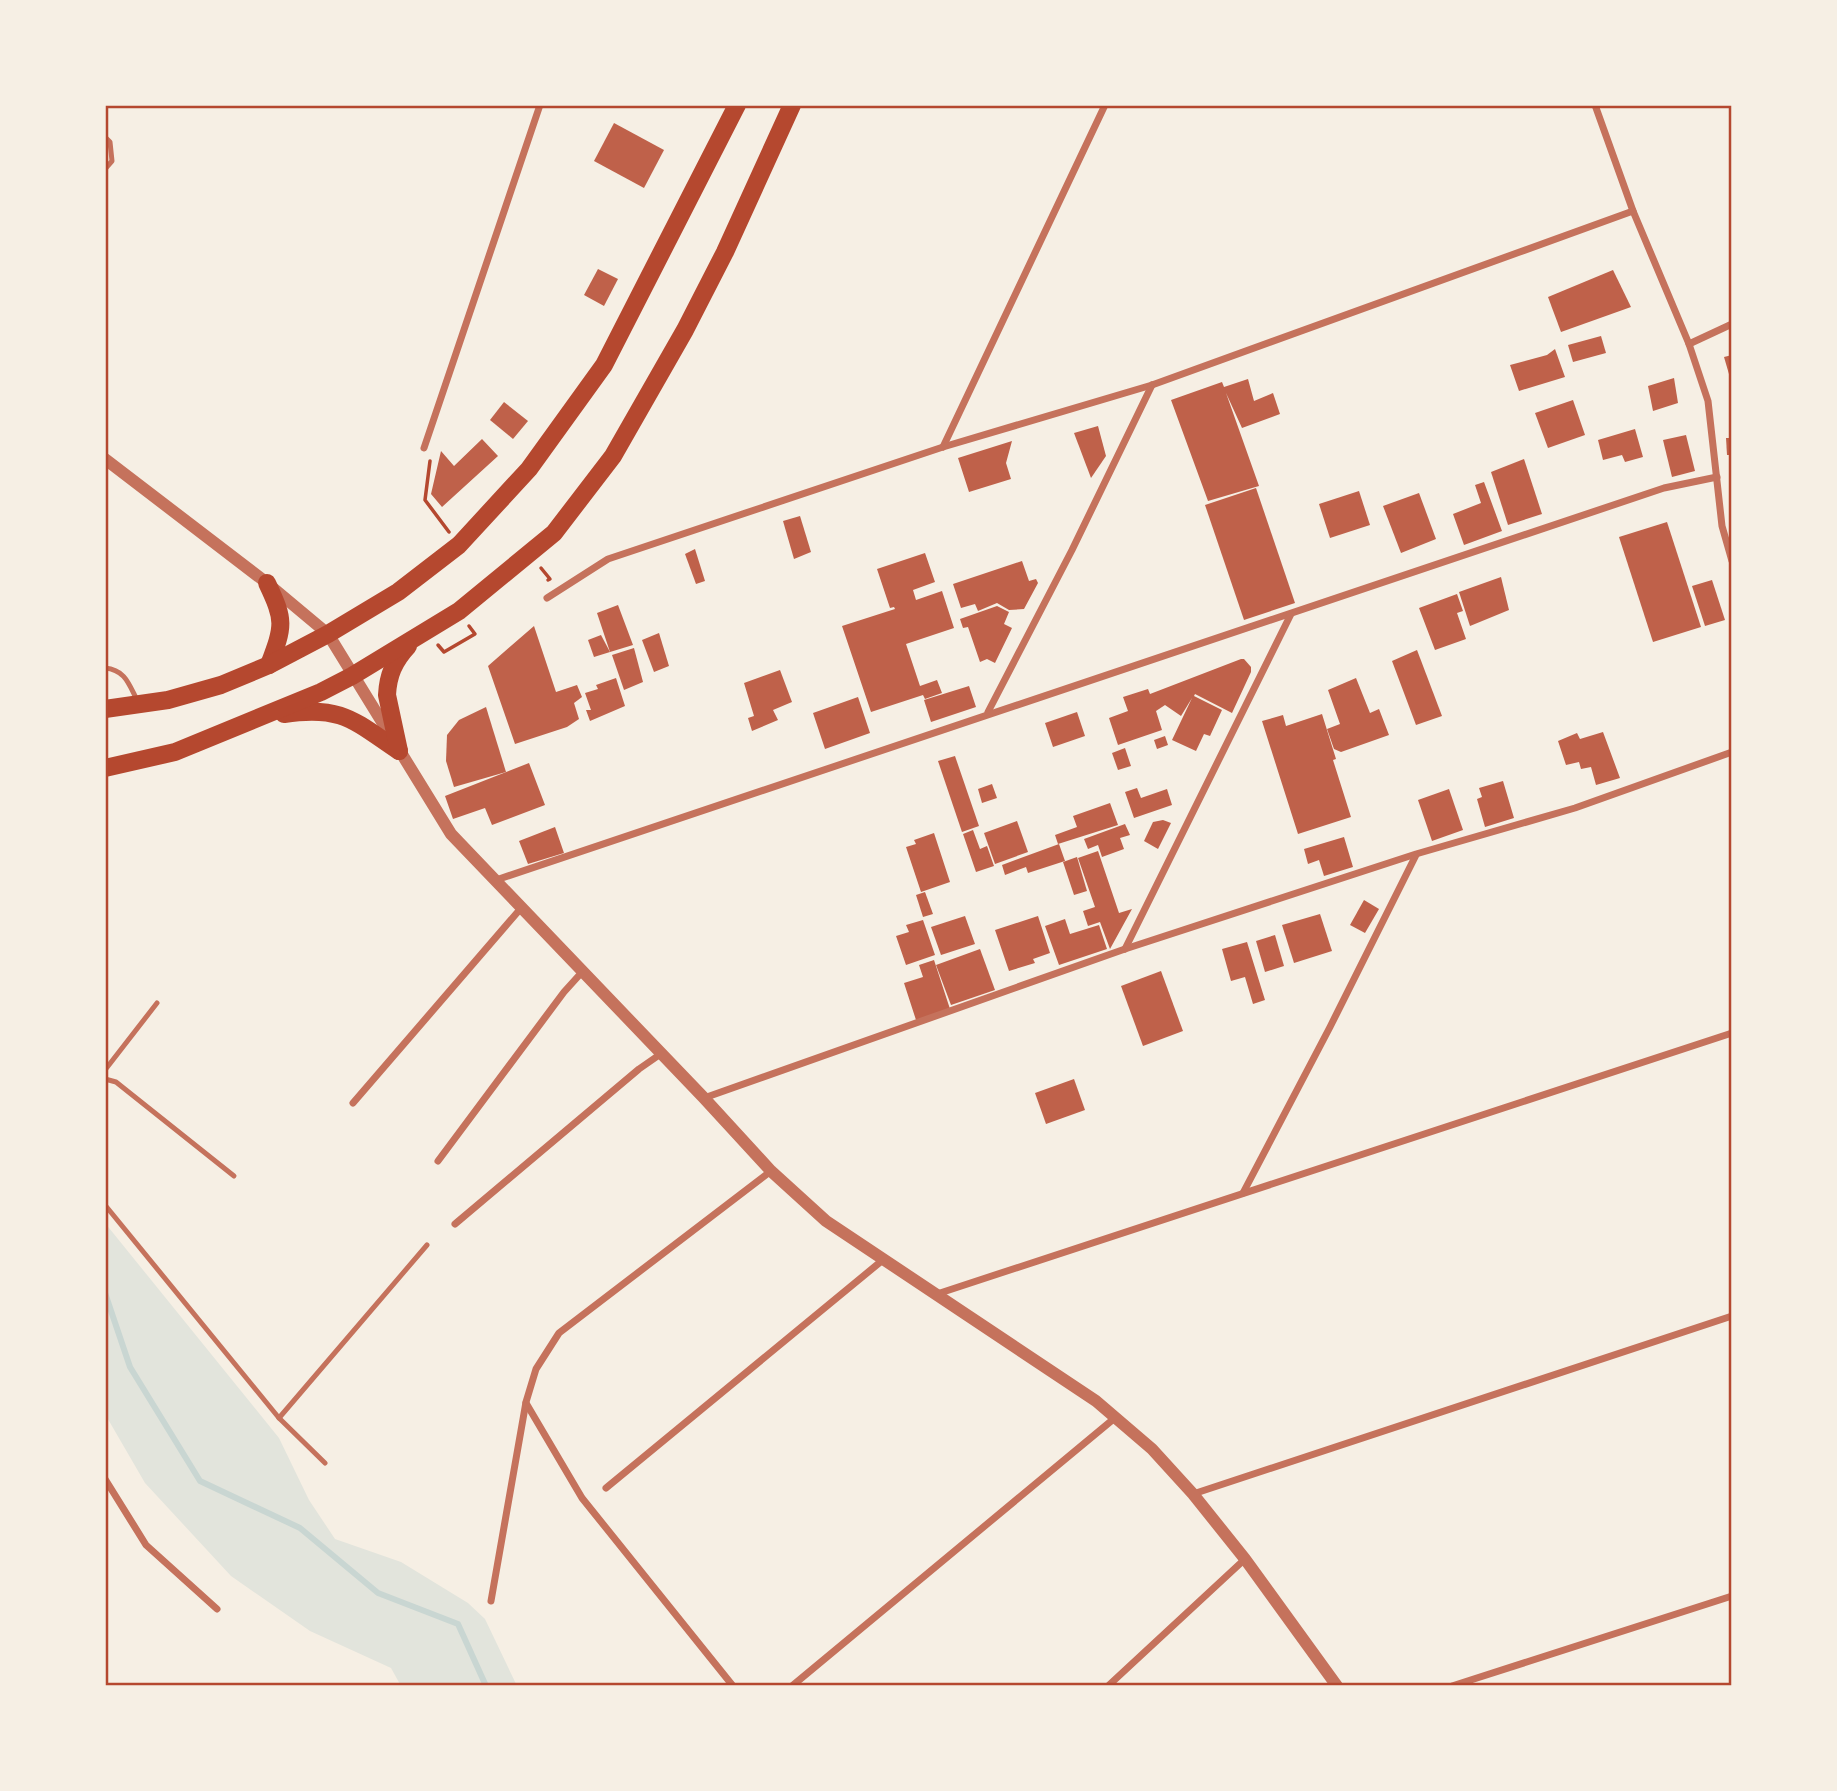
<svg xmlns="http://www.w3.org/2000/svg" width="1837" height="1791" font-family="'Source Sans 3',sans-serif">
<rect width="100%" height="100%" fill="#f6efe4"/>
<!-- green -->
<path fill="#e2e4dc" d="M105,1223L279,1438L309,1500L335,1539L401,1562L468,1603L485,1619L517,1686H401L391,1668L310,1631L231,1576L145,1483L105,1414Z"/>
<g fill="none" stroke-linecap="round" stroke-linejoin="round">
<!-- stream -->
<path stroke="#c9d6d2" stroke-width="6" d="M105,1293L130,1367L200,1481L300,1528L378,1593L458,1624L486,1686"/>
</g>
<!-- building -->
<g fill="#bf614a">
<path d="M614,123L664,150L644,188L594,161Z"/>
<path d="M598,269L618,279L604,306L584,295Z"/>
<path d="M1613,270L1631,307L1561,332L1548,297Z"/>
<path d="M1601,336L1606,353L1573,362L1568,345Z"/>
<path d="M1555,349L1565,377L1519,391L1510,365L1547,355Z"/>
<path d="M1732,355V381H1731L1724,357Z"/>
<path d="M1674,378L1678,403L1653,411L1648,386Z"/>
<path d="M1248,379L1254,401L1273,393L1280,414L1242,428L1226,393L1259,486L1208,501L1171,400L1222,382L1224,387Z"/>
<path d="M1573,400L1585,435L1548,448L1535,413Z"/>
<path d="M504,402L528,421L513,439L490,420Z"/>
<path d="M1098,426L1106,456L1091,478L1074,433Z"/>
<path d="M1635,429L1643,457L1625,462L1622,455L1603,460L1598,440Z"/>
<path d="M1686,435L1695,471L1672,477L1663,440Z"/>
<path d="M1726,438H1732V455H1727Z"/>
<path d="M482,439L498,456L442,507L431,494L441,451L454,466Z"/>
<path d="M1012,441L1006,463L1011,479L969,492L958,458Z"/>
<path d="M1524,459L1542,514L1508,525L1491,472Z"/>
<path d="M1484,482L1502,531L1464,545L1453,514L1481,503L1475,485Z"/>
<path d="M1256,488L1295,603L1244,620L1205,505Z"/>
<path d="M1359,491L1370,525L1330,538L1319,504Z"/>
<path d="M1419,493L1436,539L1401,553L1383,506Z"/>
<path d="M800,516L811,552L794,559L783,521Z"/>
<path d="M1667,522L1701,627L1653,642L1619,537Z"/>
<path d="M695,549L705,581L696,584L685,554Z"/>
<path d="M925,553L935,582L913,590L916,600L942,591L954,628L906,644L920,686L937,680L942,693L925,699L923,695L871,712L842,626L895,609L894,607L890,608L877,569Z"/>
<path d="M1022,561L1029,581L1036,579L1038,583L1024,609L1009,610L997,603L978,611L975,604L961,608L953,584Z"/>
<path d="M1501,577L1509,610L1470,626L1459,592Z"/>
<path d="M1712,580L1725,620L1705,626L1692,586Z"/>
<path d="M1457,594L1463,611L1457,613L1466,639L1435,650L1419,608Z"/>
<path d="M618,605L633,645L610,652L597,613Z"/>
<path d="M997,606L1009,612L1004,624L1012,628L995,663L987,659L980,662L968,627L963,628L960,619Z"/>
<path d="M534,626L556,692L577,685L582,697L574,703L579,719L567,727L515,744L488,666Z"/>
<path d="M659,633L669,666L654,672L642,640Z"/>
<path d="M601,635L610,652L594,657L588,640Z"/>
<path d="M634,648L643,682L624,690L612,655Z"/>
<path d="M1417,650L1442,716L1416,725L1392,661Z"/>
<path d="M1241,659H1244L1251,667V672L1232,713L1195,694L1194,696L1222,710L1210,736L1204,734L1196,751L1172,740L1192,698L1181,716L1165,705L1156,711L1162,730L1118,745L1109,718L1128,711L1123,697L1148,689L1150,694Z"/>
<path d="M780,670L792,702L773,710L778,720L752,731L748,718L754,716L744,683Z"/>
<path d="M616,678L625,706L590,721L586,710H591L585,693L598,689L596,685Z"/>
<path d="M1356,678L1370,713L1379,709L1389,735L1341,752L1334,749L1327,729L1340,724L1328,690Z"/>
<path d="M969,686L976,707L931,722L924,700Z"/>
<path d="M858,697L870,733L825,749L813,713Z"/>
<path d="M486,707L506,772L454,787L446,761L447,735L459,720Z"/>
<path d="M1077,712L1085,736L1053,747L1045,723Z"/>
<path d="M1322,714L1336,759L1333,760L1351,817L1298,834L1262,721L1283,715L1286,726Z"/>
<path d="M1603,732L1620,778L1596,785L1591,767L1581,769L1579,762L1566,765L1558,741L1577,733L1580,739Z"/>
<path d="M1165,736L1168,745L1157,749L1154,740Z"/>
<path d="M1125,748L1131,766L1118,770L1112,753Z"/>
<path d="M955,756L979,826L962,832L938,761Z"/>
<path d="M529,763L545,805L492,825L485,808L453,819L445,796Z"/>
<path d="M1503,781L1514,818L1485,827L1477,799L1482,797L1479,788Z"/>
<path d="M992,784L997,798L982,803L978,789Z"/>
<path d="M1137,788L1141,798L1167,789L1172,805L1134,818L1125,792Z"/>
<path d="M1449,789L1463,830L1432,841L1418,800Z"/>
<path d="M1110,803L1118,825L1058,844L1055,835L1077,827L1073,816Z"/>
<path d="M1163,820L1171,823L1158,849L1144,841L1153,822Z"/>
<path d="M1017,821L1028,852L995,864L984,833Z"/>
<path d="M1125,824L1130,835L1120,838L1124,849L1102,857L1098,845L1088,849L1084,839Z"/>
<path d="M555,827L564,853L528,864L519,841Z"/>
<path d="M973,830L980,849L987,846L994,866L976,872L963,834Z"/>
<path d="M934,833L950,882L921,892L906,847L916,844L914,840Z"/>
<path d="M1344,837L1353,867L1324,876L1319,860L1308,864L1304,849Z"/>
<path d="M1059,844L1065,861L1028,873L1026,867L1005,875L1002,865Z"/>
<path d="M1098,851L1119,913L1132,909L1110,949L1100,922L1088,926L1083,911L1095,907L1078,858Z"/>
<path d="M1077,857L1087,891L1074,895L1063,862Z"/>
<path d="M925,892L933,914L923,917L916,895Z"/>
<path d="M1364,900L1379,909L1365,933L1350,925Z"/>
<path d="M1320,914L1332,951L1294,963L1282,925Z"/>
<path d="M965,916L975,944L941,955L931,927Z"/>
<path d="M1038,916L1050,953L1033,959L1035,963L1009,971L995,930Z"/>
<path d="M1065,919L1070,934L1099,925L1107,949L1059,965L1045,926Z"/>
<path d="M923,920L935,955L906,965L896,936L909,932L906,925Z"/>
<path d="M1275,935L1284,966L1265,972L1256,941Z"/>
<path d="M1247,942L1265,1000L1253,1004L1245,977L1231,981L1222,949Z"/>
<path d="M980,949L995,990L951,1005L936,965Z"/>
<path d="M934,960L950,1009L916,1020L904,983L923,977L919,965Z"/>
<path d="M1161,971L1183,1031L1143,1046L1121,986Z"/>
<path d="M1074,1079L1085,1110L1046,1124L1035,1093Z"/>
</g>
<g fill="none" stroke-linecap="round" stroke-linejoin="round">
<!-- path -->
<g stroke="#b5482f" stroke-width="3.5">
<path d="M430,461L425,500L449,532"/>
<path d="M541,568L550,579L548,580"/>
<path d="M438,645L444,652L475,634L469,626"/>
</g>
<!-- service -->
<g stroke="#c5725c" stroke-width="5">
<path d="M105,137L110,142L112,161L105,169"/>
<path d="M105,668C126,670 129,685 138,702"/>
<path d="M105,1070L157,1003"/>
<path d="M105,1079L116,1082L234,1176"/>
<path d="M105,1205L279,1418L325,1463"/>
<path d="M279,1418L427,1245"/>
</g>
<!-- minor -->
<g stroke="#c5725c" stroke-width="7">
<path d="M1595,105L1633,211L1689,344L1708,401L1722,526L1732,561"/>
<path d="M1689,344L1732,324"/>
<path d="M943,447L1105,105"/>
<path d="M424,448L540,105"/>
<path d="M547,598L608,559L943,447L1152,385L1633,211"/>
<path d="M988,712L1072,550L1152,385"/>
<path d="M496,880L1664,488L1717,477"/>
<path d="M1125,949L1291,614"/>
<path d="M704,1098L1125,949L1416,854L1575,808L1732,752"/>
<path d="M353,1103L522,907"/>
<path d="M438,1161L564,992L583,971"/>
<path d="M1243,1193L1330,1027L1416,855"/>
<path d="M455,1224L639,1069L662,1053"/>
<path d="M937,1294L1732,1033"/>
<path d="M526,1403L582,1498L733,1686"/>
<path d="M105,1479L146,1545L217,1609"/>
<path d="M606,1488L884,1259"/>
<path d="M1193,1494L1732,1316"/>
<path d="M491,1601L526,1402L536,1369L559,1333L771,1171"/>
<path d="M792,1686L1116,1417"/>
<path d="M1108,1686L1245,1559"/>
<path d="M1452,1686L1732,1596"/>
</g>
<!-- tertiary -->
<path stroke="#c5725c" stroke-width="12" d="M105,459L267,583L328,634L451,834L704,1098L771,1171L826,1221L1096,1401L1152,1449L1193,1494L1245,1559L1337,1686"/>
<!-- primary -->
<g stroke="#b5482f" stroke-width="18">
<path d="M267,583C285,621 284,625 269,665"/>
<path d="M105,709L168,700L221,685L269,665L328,634L398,592L459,545L529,469L604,365L737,105"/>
<path d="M284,714C342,705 354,721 399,751"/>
<path d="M399,751L387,695C388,675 394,661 408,646"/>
<path d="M105,768L175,752L321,692L352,676L459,611L554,533L613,456L685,330L725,252L792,105"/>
</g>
</g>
<!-- border -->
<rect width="1837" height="1791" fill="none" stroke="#f6efe4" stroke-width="214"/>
<rect x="107" y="107" width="1623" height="1577" fill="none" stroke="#b5482f" stroke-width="2.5"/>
</svg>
